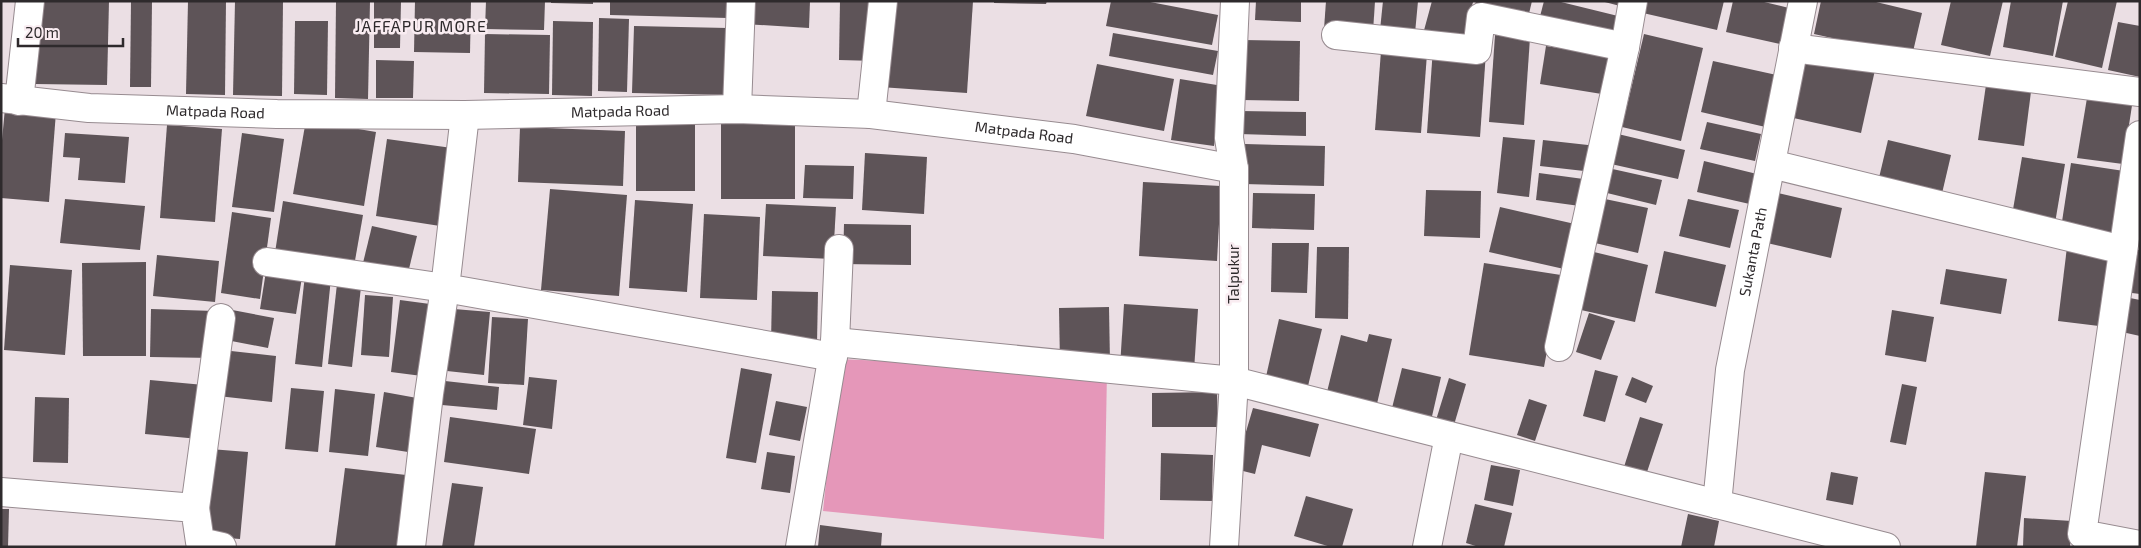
<svg xmlns="http://www.w3.org/2000/svg" width="2141" height="548" font-family="'Exo 2',sans-serif">
<rect width="100%" height="100%" fill="#ebdfe4"/>
<!-- green -->
<path fill="#e597b9" d="M839,359L1107,371L1104,539L823,511Z"/>
<!-- building -->
<g fill="#5e5458">
<path d="M37,1H109L107,85L35,84Z"/>
<path d="M131,1H152L151,87H130Z"/>
<path d="M188,1H226L225,95L186,94Z"/>
<path d="M235,1H283L282,96L233,95Z"/>
<path d="M336,1H370L368,99L335,98Z"/>
<path d="M374,1H401L400,48H374Z"/>
<path d="M415,1H471L470,53L414,52Z"/>
<path d="M486,1H545L544,30L485,29Z"/>
<path d="M551,1H593V4L551,3Z"/>
<path d="M610,1H728V18L610,15Z"/>
<path d="M745,1H810L809,28L744,24Z"/>
<path d="M840,1H877L876,61L839,60Z"/>
<path d="M886,1H973L967,93L880,87Z"/>
<path d="M994,1H1047L1046,4L994,3Z"/>
<path d="M1111,1H1145L1218,15L1212,45L1106,26Z"/>
<path d="M1256,1H1301V22L1255,20Z"/>
<path d="M1326,1H1375L1373,32L1324,29Z"/>
<path d="M1383,1H1418L1415,33L1380,30Z"/>
<path d="M1432,1L1473,2L1463,44L1423,34Z"/>
<path d="M1476,1H1532L1527,22L1474,9Z"/>
<path d="M1544,1H1557L1618,16L1611,37L1537,28Z"/>
<path d="M1601,1H1621L1620,6Z"/>
<path d="M1646,1H1724L1717,30L1643,13Z"/>
<path d="M1733,1H1760L1793,9L1784,45L1726,32Z"/>
<path d="M1821,1H1872L1922,13L1912,56L1814,34Z"/>
<path d="M1951,1H2003L1990,56L1941,45Z"/>
<path d="M2011,1H2063L2053,56L2003,47Z"/>
<path d="M2068,1H2117L2102,68L2055,57Z"/>
<path d="M599,18L629,19L627,92L598,91Z"/>
<path d="M295,21H328L327,95L294,94Z"/>
<path d="M553,21L593,22L592,96L552,95Z"/>
<path d="M2118,22L2140,26V77L2108,70Z"/>
<path d="M634,26L728,28L726,95L632,93Z"/>
<path d="M1113,33L1218,51L1213,75L1109,56Z"/>
<path d="M485,34L550,35L549,94L484,93Z"/>
<path d="M1644,34L1703,48L1681,141L1622,127Z"/>
<path d="M1495,35L1530,38L1524,125L1489,122Z"/>
<path d="M1243,40L1300,41L1299,101L1241,100Z"/>
<path d="M1546,46L1613,56L1608,95L1540,84Z"/>
<path d="M1433,48L1486,52L1480,137L1427,133Z"/>
<path d="M1381,51L1427,54L1421,133L1375,130Z"/>
<path d="M1804,54L1875,70L1861,133L1789,117Z"/>
<path d="M376,60L414,61L413,98H376Z"/>
<path d="M1713,61L1786,77L1774,129L1701,112Z"/>
<path d="M1097,64L1174,79L1164,131L1086,116Z"/>
<path d="M1987,78L2032,84L2024,146L1978,140Z"/>
<path d="M1180,79L1223,86L1214,146L1171,140Z"/>
<path d="M2088,92L2133,99L2123,164L2077,158Z"/>
<path d="M5,108L56,112L49,202L1,198V151Z"/>
<path d="M1240,111L1306,112V136L1239,134Z"/>
<rect x="721" y="119" width="74" height="80"/>
<path d="M306,120L376,132L364,206L293,194Z"/>
<path d="M1707,122L1761,134L1755,161L1700,149Z"/>
<rect x="636" y="123" width="59" height="68"/>
<path d="M167,125L222,129L215,222L160,218Z"/>
<path d="M520,127L625,131L623,186L518,182Z"/>
<path d="M65,133L129,137L125,183L78,180L80,158L63,157Z"/>
<path d="M242,133L284,139L274,212L232,207Z"/>
<path d="M1618,134L1685,150L1678,179L1611,164Z"/>
<path d="M1503,137L1535,140L1529,197L1497,193Z"/>
<path d="M387,139L452,148L440,226L376,216Z"/>
<path d="M1543,140L1597,146L1593,172L1540,166Z"/>
<path d="M1888,140L1951,155L1940,202L1877,186Z"/>
<path d="M1245,144L1325,146L1324,186L1244,184Z"/>
<path d="M865,153L927,157L924,214L862,210Z"/>
<path d="M2022,157L2065,164L2054,229L2011,221Z"/>
<path d="M1704,161L1761,175L1754,205L1697,192Z"/>
<path d="M2071,163L2124,171L2113,237L2061,228Z"/>
<path d="M805,165L854,166L853,199L803,198Z"/>
<path d="M1608,168L1662,180L1656,205L1603,192Z"/>
<path d="M1539,173L1591,180L1587,207L1536,200Z"/>
<path d="M1143,182L1221,186L1217,261L1139,256Z"/>
<path d="M550,189L627,195L619,296L541,290Z"/>
<path d="M1426,190L1481,191L1480,238L1424,236Z"/>
<path d="M1253,193L1315,194L1314,230L1252,228Z"/>
<path d="M1778,193L1842,208L1831,258L1767,243Z"/>
<path d="M65,199L145,206L140,250L60,243Z"/>
<path d="M1605,199L1648,208L1638,253L1595,243Z"/>
<path d="M1688,199L1739,210L1730,248L1679,236Z"/>
<path d="M635,200L693,204L687,292L629,288Z"/>
<path d="M283,201L363,215L353,272L274,259Z"/>
<path d="M766,204L836,207L833,259L763,256Z"/>
<path d="M1500,207L1575,224L1564,269L1489,252Z"/>
<path d="M232,212L271,218L260,299L221,293Z"/>
<path d="M704,214L760,217L757,300L700,298Z"/>
<path d="M844,224L911,225V265L843,264Z"/>
<path d="M372,226L417,236L407,277L362,267Z"/>
<path d="M1272,243H1309L1307,293L1271,292Z"/>
<path d="M1317,247H1349L1348,319L1315,318Z"/>
<path d="M2067,247L2109,253L2099,326L2058,321Z"/>
<path d="M2130,249L2140,250V294L2124,292Z"/>
<path d="M1664,251L1726,265L1716,307L1655,293Z"/>
<path d="M1594,252L1648,265L1635,322L1581,310Z"/>
<path d="M157,255L219,261L215,302L153,296Z"/>
<path d="M146,262V356H83L82,263Z"/>
<path d="M1484,263L1561,275L1544,367L1469,355Z"/>
<path d="M10,265L72,270L65,355L4,350Z"/>
<path d="M267,265L303,271L296,314L260,309Z"/>
<path d="M1946,269L2007,279L2001,314L1940,304Z"/>
<path d="M305,275L331,278L322,367L295,364Z"/>
<path d="M337,284L361,287L352,367L328,364Z"/>
<path d="M772,291L818,292L817,343H771Z"/>
<path d="M365,295L393,297L389,357L361,355Z"/>
<path d="M2130,298L2140,300V336L2122,332Z"/>
<path d="M400,300L430,304L422,376L391,372Z"/>
<path d="M1124,304L1198,309L1194,371L1120,367Z"/>
<path d="M1109,307L1110,363L1060,364L1059,308Z"/>
<path d="M151,309L215,311L214,358L150,357Z"/>
<path d="M227,309L274,318L268,348L221,339Z"/>
<path d="M454,309L490,312L484,375L447,371Z"/>
<path d="M1892,310L1934,317L1926,362L1885,355Z"/>
<path d="M1589,313L1615,321L1601,360L1576,352Z"/>
<path d="M492,317L528,319L524,385L488,383Z"/>
<path d="M1279,319L1322,329L1307,390L1265,381Z"/>
<path d="M1369,334L1392,339L1376,408L1326,396L1341,335L1367,342Z"/>
<path d="M222,350L276,356L272,402L218,396Z"/>
<path d="M741,368L772,374L756,463L726,458Z"/>
<path d="M1402,368L1441,377L1430,425L1390,416Z"/>
<path d="M1595,370L1618,376L1605,422L1583,416Z"/>
<path d="M529,377L557,380L552,429L523,425Z"/>
<path d="M1632,377L1653,386L1646,403L1625,395Z"/>
<path d="M1449,378L1466,384L1454,425L1436,420Z"/>
<path d="M150,380L204,385L199,439L145,434Z"/>
<path d="M445,381L499,387L497,410L442,405Z"/>
<path d="M1902,384L1917,387L1906,445L1890,442Z"/>
<path d="M291,388L324,391L318,452L285,449Z"/>
<path d="M335,389L375,394L368,456L329,452Z"/>
<path d="M384,392L417,398L408,452L376,447Z"/>
<path d="M1217,392L1218,427H1152V393Z"/>
<path d="M35,397L69,398L68,463L33,462Z"/>
<path d="M1529,399L1547,405L1535,441L1517,435Z"/>
<path d="M776,401L807,407L800,441L769,435Z"/>
<path d="M1253,408L1319,424L1310,457L1262,445L1255,474L1235,469Z"/>
<path d="M450,417L536,429L529,474L444,462Z"/>
<path d="M1640,417L1663,424L1645,478L1623,470Z"/>
<path d="M210,449L248,452L240,539L202,536Z"/>
<path d="M767,452L795,456L790,493L761,489Z"/>
<path d="M1161,453L1213,455L1212,501L1160,500Z"/>
<path d="M1491,465L1520,470L1513,506L1484,500Z"/>
<path d="M345,468L415,476L407,547H335Z"/>
<path d="M1831,472L1858,477L1853,505L1826,500Z"/>
<path d="M1985,472L2026,476L2017,547H1976Z"/>
<path d="M452,483L483,487L474,547H442Z"/>
<path d="M1306,496L1353,509L1342,547H1331L1294,536Z"/>
<path d="M1475,504L1512,513L1504,547H1479L1466,543Z"/>
<path d="M1,509H9L8,547H1Z"/>
<path d="M1688,514L1719,521L1714,547H1681Z"/>
<path d="M2024,518L2072,521L2070,547H2023Z"/>
<path d="M820,525L882,533L881,547H818Z"/>
</g>
<g fill="none" stroke-linecap="round" stroke-linejoin="round">
<defs>
<g id="street">
<path d="M1336,35L1477,50L1481,17L1625,47"/>
<path d="M1793,48L2140,92"/>
<path id="s1" d="M1,98L89,108L277,114L465,115L737,109L871,114L1074,139L1234,169"/>
<path d="M19,101L30,1"/>
<path d="M737,109L741,1"/>
<path d="M871,114L883,1"/>
<path d="M465,115L445,288L833,357"/>
<path d="M2140,135L2082,534L2140,545"/>
<path d="M1771,164L2123,250"/>
<path d="M267,262L445,288L429,394L411,547"/>
<path d="M835,342L1234,381L1886,547"/>
<path d="M1559,347L1625,47L1633,1"/>
<path d="M1,492L195,508L200,542L222,547"/>
<path id="s2" d="M1717,504L1730,370L1803,1"/>
<path d="M195,508L221,318"/>
<path d="M800,547L835,342L839,249"/>
<path d="M1224,547L1234,381V169L1229,138L1235,1"/>
<path d="M1427,547L1449,436"/>
</g>
</defs>
<!-- street casing -->
<use href="#street" stroke="#978b90" stroke-width="30"/>
<!-- street -->
<use href="#street" stroke="#fff" stroke-width="28"/>
</g>
<g text-anchor="middle" stroke-width="5" stroke-linejoin="round" paint-order="stroke">
<!-- street labels -->
<g font-size="15" fill="#2e2a2c" stroke="#f9ecf1">
<text dy="5" stroke="none"><textPath href="#s1" startOffset="215">Matpada Road</textPath></text>
<text dy="5" stroke="none"><textPath href="#s1" startOffset="620">Matpada Road</textPath></text>
<text dy="5" stroke="none"><textPath href="#s1" startOffset="1025">Matpada Road</textPath></text>
<text dy="5" stroke="none"><textPath href="#s2" startOffset="255">Sukanta Path</textPath></text>
<text transform="translate(1234 274) rotate(-90)" y="5">Talpukur</text>
</g>
<!-- neighbourhood labels -->
<g font-size="16" letter-spacing="1" fill="#2e2a2c" stroke="#f9ecf1">
<text x="421" y="32">JAFFAPUR MORE</text>
</g>
</g>
<!-- border -->
<rect width="2141" height="548" fill="none" stroke="#2e2a2c" stroke-width="5"/>
<!-- scale -->
<path d="M18 38v8h105v-8" fill="none" stroke="#2e2a2c" stroke-width="2.5"/>
<text x="25" y="38" font-size="15" fill="#2e2a2c" stroke="#f9ecf1" stroke-width="4" paint-order="stroke">20 m</text>
</svg>
